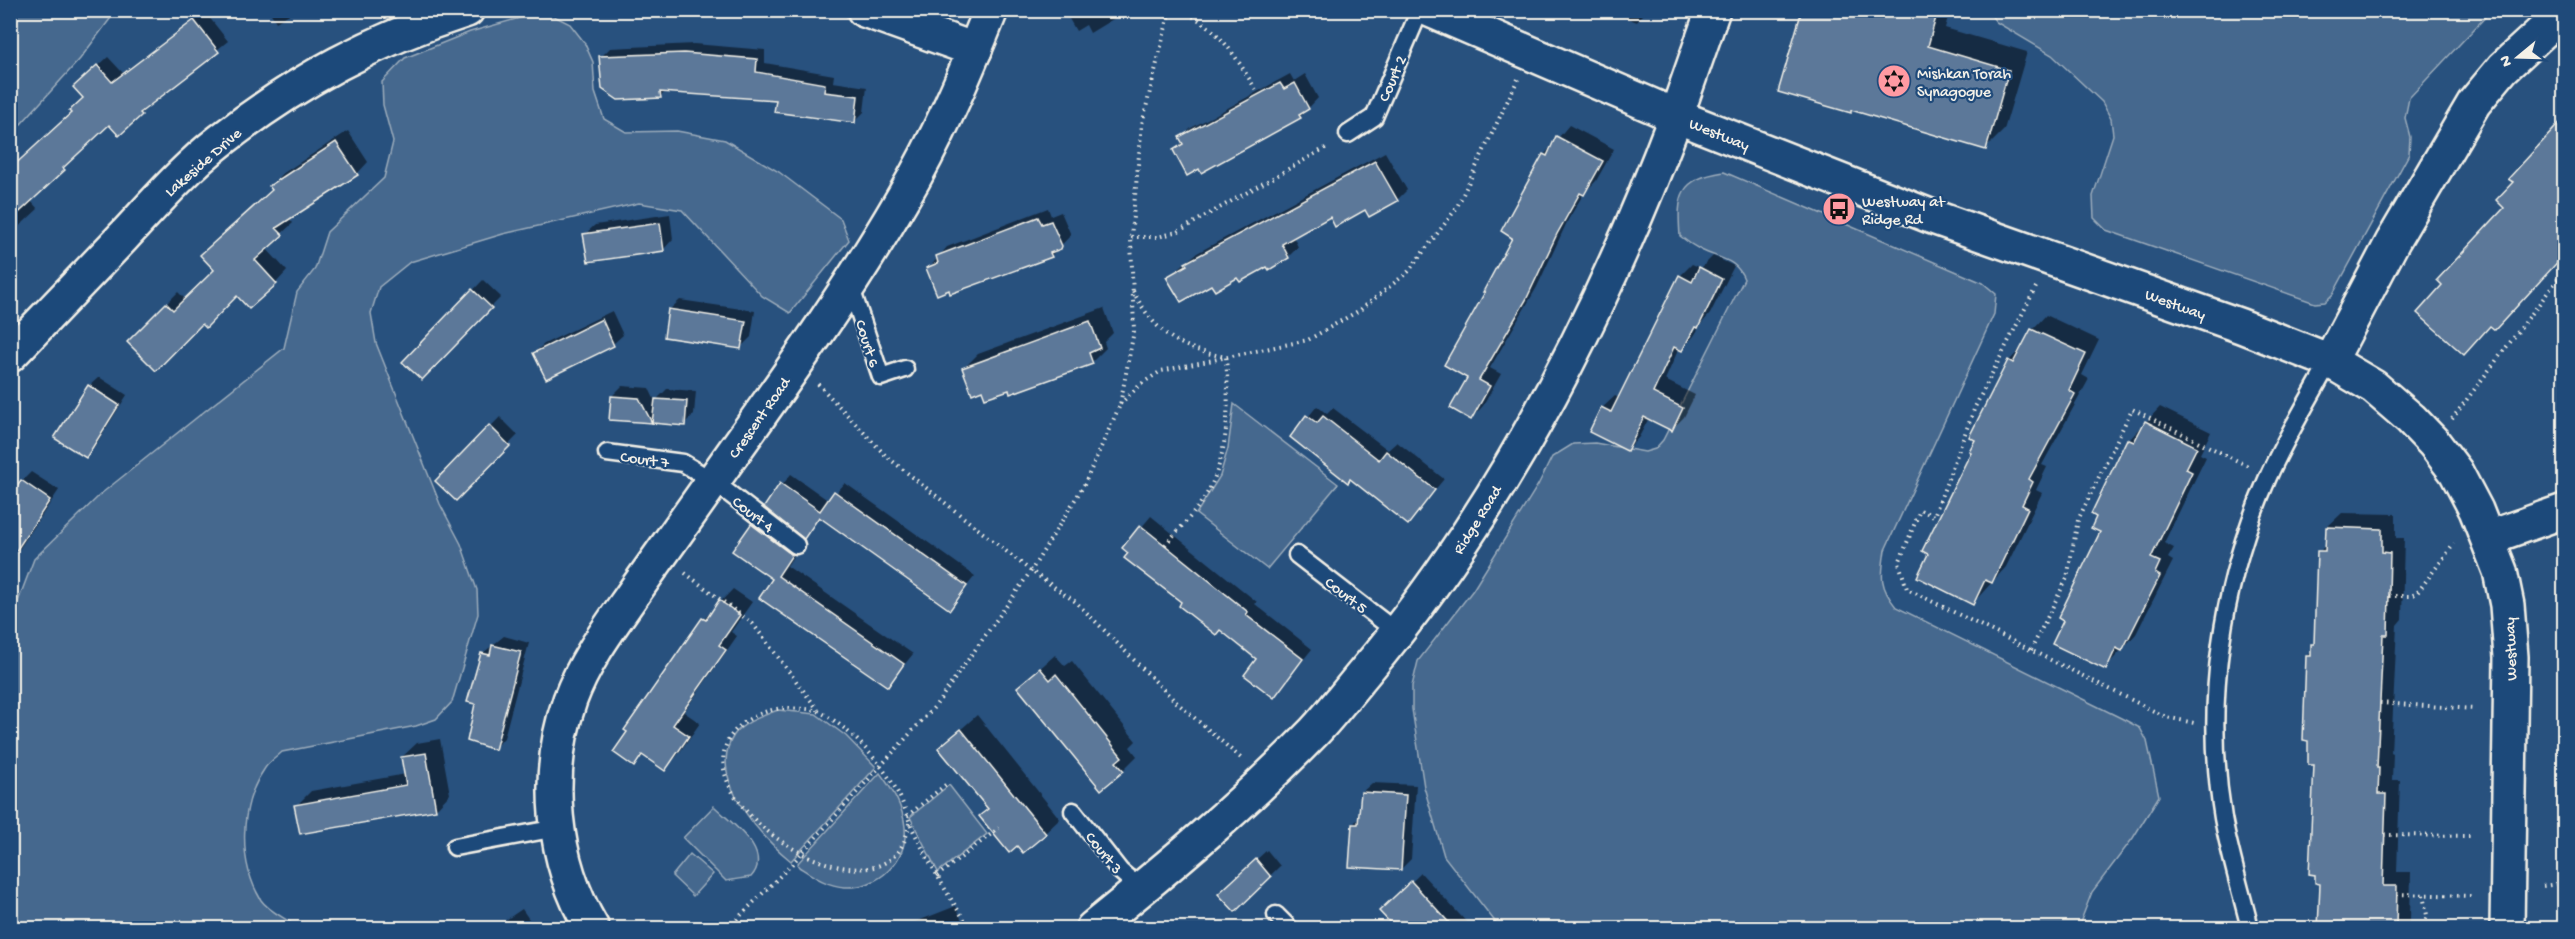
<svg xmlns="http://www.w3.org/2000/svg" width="2575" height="939" font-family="'Gochi Hand',sans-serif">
<rect width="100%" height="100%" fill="#28517e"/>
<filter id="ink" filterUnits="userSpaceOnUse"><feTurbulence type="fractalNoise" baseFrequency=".0167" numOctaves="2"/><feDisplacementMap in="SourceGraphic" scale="12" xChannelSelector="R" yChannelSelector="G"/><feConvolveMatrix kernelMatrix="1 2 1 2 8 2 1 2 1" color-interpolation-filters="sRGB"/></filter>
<g filter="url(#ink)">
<!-- green -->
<g fill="#45688e" stroke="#9cacbb" stroke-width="1.5">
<path d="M10,11H116L80,59L11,135Z"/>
<path d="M1988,11H2491L2409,98L2405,118L2410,137L2409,154L2333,294L2325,302L2315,303L2106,230L2094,218L2093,196L2113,135L2111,119L2102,102L2052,55L1996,22Z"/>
<path d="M530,15L554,16L570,24L584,42L593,62L595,92L604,119L626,132L677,131L725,140L779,172L841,219L849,240L790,313L762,296L682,210L639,203L503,234L410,262L379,287L371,313L376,343L440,504L461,544L477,590L478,614L452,702L436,719L416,726L282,752C277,757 269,762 265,768C239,805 238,862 261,900C269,912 288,919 298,928H11V620L34,559L102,493L284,348L297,292L315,269L327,232L384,178L393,142L383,105L382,82L405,58L470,32Z"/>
<path d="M1724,172L1983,283L1996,294L1994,314L1885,550C1881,576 1879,586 1896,607L2125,720L2140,728L2147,741L2159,796L2133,838L2092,892L2078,928H1500L1444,856L1424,787L1412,709V686L1418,661L1473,590L1538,485L1552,457L1573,444L1595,443L1645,452L1655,449L1663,440L1744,279C1736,258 1719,259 1701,250C1693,246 1686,241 1680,236C1677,195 1679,179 1724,172Z"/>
<path d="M1234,404L1338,484L1267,569L1196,514L1220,476L1228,448Z"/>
<path d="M778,710L816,714L846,736L876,767L791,861C760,836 706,777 734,735C743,722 763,716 778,710Z"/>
<path d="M880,773C892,789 903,806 905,827C908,861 878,889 845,887C827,886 813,876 799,867L797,864Z"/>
<path d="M949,785L987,834L938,872L910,817Z"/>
<path d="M714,806C731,823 774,852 751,877L726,881L683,838Z"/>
<path d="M690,854L713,874L693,896L672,876Z"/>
</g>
<!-- shadow -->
<g fill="#0007" fill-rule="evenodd">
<path d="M269,10H296L276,22Z"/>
<path d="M1064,10H1128L1090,33L1086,25L1076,31Z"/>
<path d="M1607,10H1647L1637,22Z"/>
<path d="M1804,10H1950L1945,28L2027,52L2004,130L1986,148L1853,109L1850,111Z"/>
<path d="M205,12L228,41L150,104L141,114L109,123L30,200L38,209L10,235V170L73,112L85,97V78L108,57L123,73Z"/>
<path d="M694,44L765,50V63L834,75L833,82L867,87L864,112L855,121L778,99L666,91L660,97L601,57L610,48Z"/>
<path d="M1290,74L1294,81L1305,74L1318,98L1300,117L1175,150L1183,142L1181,138L1191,128Z"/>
<path d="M1569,125L1614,149L1596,181L1584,193L1568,220L1537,287L1490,368L1501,374L1483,406L1471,418L1469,377L1514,237L1544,155Z"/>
<path d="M348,131L368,162L357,174L289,218L293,223L266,248L287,271L276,283L237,294L202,322L129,342L178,292L186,300L216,270L273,190L270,186L282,174Z"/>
<path d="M1385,152L1407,190L1397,200L1331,215L1293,236L1298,247L1289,256L1240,280L1238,276L1212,283L1168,277L1197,253Z"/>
<path d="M1048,208L1051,216L1061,212L1071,235L1051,256L950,288L928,269L947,247Z"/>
<path d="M670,214L673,239L664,249L585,234L595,225Z"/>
<path d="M1713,256L1734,266L1710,314L1702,323L1694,336L1682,349L1679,348L1665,380L1695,395L1684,417L1672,429L1649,418L1639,437L1627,450L1602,408L1615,396L1619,398L1680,276L1692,264L1701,268ZM1697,320L1700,321L1691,336H1688Z"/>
<path d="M483,280L501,297L422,378L404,362Z"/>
<path d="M680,300L755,311L751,337L741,347L670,309Z"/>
<path d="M1104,308L1113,333L1104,342L1106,348L1092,362L1010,388H983L964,368L978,354Z"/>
<path d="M612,311L623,335L613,344L546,377L534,353L544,344Z"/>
<path d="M2046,315L2099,340L2082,375L2089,379L2042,465L2047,467L2036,490L2042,493L2006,567L1973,603V451L2009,361L2023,346L2032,330Z"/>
<path d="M99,377L127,395L95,446L85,456L89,386Z"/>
<path d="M622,386L649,388L655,401L667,389L696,391L694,414L684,424L654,419L651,422L612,396Z"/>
<path d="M1317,406L1327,414L1333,408L1388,450L1397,442L1444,479L1407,523L1350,478L1292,437Z"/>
<path d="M2160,407L2211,432L2200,454L2206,457L2164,543L2174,548L2168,558L2173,561L2136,634L2105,668L2102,532L2129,440Z"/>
<path d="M500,417L518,435L456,499L437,481Z"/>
<path d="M31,472L59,490L20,548L10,557L22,481Z"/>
<path d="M791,474L829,501L845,483L975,576L949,608L821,516L804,537L766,506Z"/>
<path d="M2342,513L2396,514V538H2404L2402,619L2397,625L2391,753L2393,754L2392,780H2400L2397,872H2411L2410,921L2403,928H2320L2321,882L2307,656L2313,651L2316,642L2319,552L2327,544V527Z"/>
<path d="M762,515L801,544L787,566L913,654L888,685L774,579L735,551Z"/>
<path d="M1151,516L1257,602L1255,604L1312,649L1274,696L1259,658L1184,602L1124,548Z"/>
<path d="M733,589L752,602L731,632L737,636L684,712L700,723L677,756L664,769L644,755L634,765L704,619Z"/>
<path d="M504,636L529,643L504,738L494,748L476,703L469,701L483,653Z"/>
<path d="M1055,655L1065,666L1072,661L1136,741L1130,747L1137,756L1123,770L1019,687Z"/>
<path d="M977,715L1060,819L1045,833L981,816L989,808L940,748Z"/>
<path d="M440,739L450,794L436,809L296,806L311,791L406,774L402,757L417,743Z"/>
<path d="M1372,783L1416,785L1411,859L1401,869L1353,824L1360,817L1362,792Z"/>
<path d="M1267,850L1280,866L1235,910L1230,884Z"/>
<path d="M1421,873L1472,928H1397L1381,911Z"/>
<path d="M956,906L965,928H900Z"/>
<path d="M522,909L535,928H494Z"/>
</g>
<!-- building -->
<g fill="#5b7899" stroke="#f4f1e8" stroke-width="1.5">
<path d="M1802,10H1938L1928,46L2009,70L1986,150L1851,110V113L1778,92Z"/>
<path d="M194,20L219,52L140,113L142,115L119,136L109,125L63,168L65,170L10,221V169L71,113L69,111L83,98L73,87L97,65L112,82Z"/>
<path d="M684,53L757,59L756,72L825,84L824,92L858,96L855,123L774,112L776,100L660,92L661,98L618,100L602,89L599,56Z"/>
<path d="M1280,83L1284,89L1295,83L1309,109L1299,115L1301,118L1201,173L1199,169L1187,176L1173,150L1183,144L1179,137Z"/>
<path d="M2565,117V254L2495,330L2490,326L2464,355L2417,313L2442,285L2437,280L2504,208L2496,200L2513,182L2508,179Z"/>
<path d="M1556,136L1603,161L1584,195L1580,193L1557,234L1526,300L1479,380L1490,386L1471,420L1450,408L1467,378L1444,365L1485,292H1483L1512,238L1501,231L1543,154L1547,156Z"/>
<path d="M336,142L358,175L276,228L283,235L255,260L277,284L249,309L237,296L206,328L202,324L156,371L127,342L166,303L173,310L214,270L200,255L272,190L269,186Z"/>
<path d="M1375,161L1398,201L1369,217L1365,210L1335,227L1330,217L1282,244L1289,258L1269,270L1267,267L1240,282L1237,278L1215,291L1211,285L1181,302L1166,277L1187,265L1185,263Z"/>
<path d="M1038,217L1042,224L1051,221L1062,246L1061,249L1050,253L1052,257L950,294L949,290L937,295L926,268L938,263L936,256Z"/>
<path d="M660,223L664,251L588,262L583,234Z"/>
<path d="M1699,267L1722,279L1698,328L1695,327L1682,351L1674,347L1653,393L1683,408L1672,431L1644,417L1627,451L1589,432L1601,407L1611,412L1679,275L1692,282Z"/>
<path d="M472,289L492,308L422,380L402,362Z"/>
<path d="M668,309L746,321L741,349L664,337Z"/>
<path d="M602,319L614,346L546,379L533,353Z"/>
<path d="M1090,321L1100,348L1089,353L1093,364L1010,394L1009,390L985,398L982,390L972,394L962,368Z"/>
<path d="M2031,329L2086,354L2069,390L2075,394L2029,479L2033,482L2022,505L2028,508L1992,583L1985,580L1973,605L1917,577L1928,554L1922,551L1971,452L1969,451L1975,440L1969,437L2008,360L2013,363Z"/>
<path d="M88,385L119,405L86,458L54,438Z"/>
<path d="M611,396L639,398L652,423L609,420Z"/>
<path d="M655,399L687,401L685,426L652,423Z"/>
<path d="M1306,415L1317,423L1323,416L1379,460L1386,451L1435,490L1408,525L1350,479L1348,483L1290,437Z"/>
<path d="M2145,421L2197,447L2186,469L2192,472L2151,558L2160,562L2155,573L2160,576L2122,651L2116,648L2106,670L2052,644L2063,621L2058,618L2100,532L2091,528L2096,517L2091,514L2127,439L2134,442Z"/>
<path d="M489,425L510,446L456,501L435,481Z"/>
<path d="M21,480L50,500L10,560V495Z"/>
<path d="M780,483L820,511L834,491L967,586L950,610L819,517L804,539L764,507Z"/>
<path d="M751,524L792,555L778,576L904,664L888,687L759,598L772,579L732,551Z"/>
<path d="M1140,525L1248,612L1246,615L1303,659L1274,698L1244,675L1256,659L1220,630L1216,635L1179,606L1181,602L1124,558L1128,553L1122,548Z"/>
<path d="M2326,527L2382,529V552L2390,553L2388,635H2383L2377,768H2379L2378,794H2386L2383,886H2397L2396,928H2318L2320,884L2315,883V875L2309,874L2314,765H2308V741L2303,740L2306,656H2311V644H2314L2317,551H2325Z"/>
<path d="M719,600L740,615L719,645L726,650L673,725L689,736L665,771L642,755L634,767L613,752L627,732L624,730L702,618L706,620Z"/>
<path d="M492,645L521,652L495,750L467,741L475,704L467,702L481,653L490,655Z"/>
<path d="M1040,668L1050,680L1056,674L1122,757L1116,762L1124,771L1101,790L1017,687Z"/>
<path d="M961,729L1046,834L1023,853L1017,846L1009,853L979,816L988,809L938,748Z"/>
<path d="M426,753L436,810L300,834L294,805L406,785L401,757Z"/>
<path d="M1361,792L1406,795L1401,870L1349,867L1352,824H1358Z"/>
<path d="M1256,859L1271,877L1235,912L1218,894Z"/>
<path d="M1411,881L1454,928H1395L1379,911Z"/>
</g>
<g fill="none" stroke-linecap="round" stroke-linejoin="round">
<defs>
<g id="lane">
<path d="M1348,134L1374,117L1420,10"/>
<path d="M850,285L881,377L905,369"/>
<path d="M607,453L683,463L713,481L796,545"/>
<path d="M1297,555L1398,633"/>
<path d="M1073,811L1120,871L1141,889"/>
<path d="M455,847L557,828"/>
<path d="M1276,915L1289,928"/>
<path d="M2250,928C2241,892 2230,855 2223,818C2204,703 2221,584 2268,477C2286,437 2309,399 2330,361"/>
</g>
<g id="street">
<path d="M864,10L975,50"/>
<path d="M10,355C48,315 86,276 123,237C154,204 185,168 220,141C298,80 373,40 467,10"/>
<path d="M2330,361L2393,241L2474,103L2503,68L2564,12"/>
<path d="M2488,538L2564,511"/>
<path d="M592,928C552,861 544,774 570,700C585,659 613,623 637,588C670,542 702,496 735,450C793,369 851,287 901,201C937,141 965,75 991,10"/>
<path d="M1093,928C1170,866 1245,803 1314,732C1331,714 1347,693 1363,674C1501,511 1601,315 1676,116L1430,10"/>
</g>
<path id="secondary" d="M1713,10L1676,116L1930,216L2241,326L2330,361L2374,387L2411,419L2434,443L2456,472L2476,510L2500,571L2507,605L2511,657L2507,928"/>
</defs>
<!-- lane casing -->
<use href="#lane" stroke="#f4f1e8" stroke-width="21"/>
<!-- street casing -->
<use href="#street" stroke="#f4f1e8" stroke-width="38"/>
<!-- secondary casing -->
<use href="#secondary" stroke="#f4f1e8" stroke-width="38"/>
<!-- path -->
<g stroke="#f4f1e8" stroke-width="4" stroke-dasharray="1.5 4.5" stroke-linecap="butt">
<path d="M1176,10C1216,21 1236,57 1256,90"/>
<path d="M1131,237H1158L1177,232L1329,146"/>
<path d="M2036,287L1975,407L1934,516L1920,510L1899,563L1907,589L2166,717L2194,723"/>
<path d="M1133,291C1155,333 1179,349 1226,357C1229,402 1230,448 1209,490C1198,510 1180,528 1165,545"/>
<path d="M818,384L886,456L1031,571L1076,602L1174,700L1243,760"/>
<path d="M1120,404L1141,384L1161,371L1308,340L1360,310L1408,272L1456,209L1518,79"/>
<path d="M2452,419L2564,271"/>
<path d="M685,573L753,624L818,710"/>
<path d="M2389,596H2411L2417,593L2454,544"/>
<path d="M2031,650L2067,578L2078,520L2132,409L2248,466"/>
<path d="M2380,703L2475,709"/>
<path d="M907,816L949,782"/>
<path d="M909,823C894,939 675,806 733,733C744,718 771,707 789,708C798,709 812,708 820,712C848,726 884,765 898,793C905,806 908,821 915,834C932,867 949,898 970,928"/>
<path d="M2384,835L2472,836"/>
<path d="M937,876L999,828"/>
<path d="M2543,886L2564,883"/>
<path d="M2397,894L2472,896"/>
<path d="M2423,895L2427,915L2424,928"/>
<path d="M728,928L790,866L936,705L1031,571L1084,485L1120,405L1134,331L1131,237L1142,124L1170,10"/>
</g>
<!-- lane -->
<use href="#lane" stroke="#1f4a7a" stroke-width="16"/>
<!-- street -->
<use href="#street" stroke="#1f4a7a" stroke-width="33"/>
<!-- secondary -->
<use href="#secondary" stroke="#1f4a7a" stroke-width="33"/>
</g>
</g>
<!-- icons -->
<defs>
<symbol id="synagogue-disc" viewBox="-11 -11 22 22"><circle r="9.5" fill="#ff9aa2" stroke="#1f4a7a"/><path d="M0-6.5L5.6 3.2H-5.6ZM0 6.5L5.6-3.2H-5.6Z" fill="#111"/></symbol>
<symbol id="bus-disc" viewBox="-11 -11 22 22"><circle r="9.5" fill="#ff9aa2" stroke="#1f4a7a"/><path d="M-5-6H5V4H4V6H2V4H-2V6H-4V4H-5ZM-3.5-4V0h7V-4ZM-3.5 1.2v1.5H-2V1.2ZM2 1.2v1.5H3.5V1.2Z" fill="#111"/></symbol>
</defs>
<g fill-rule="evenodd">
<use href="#synagogue-disc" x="1875" y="62" width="38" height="38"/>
<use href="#bus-disc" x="1820" y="190" width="38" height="38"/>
</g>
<g text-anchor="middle" stroke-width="4.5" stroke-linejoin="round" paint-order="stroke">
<!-- poi labels -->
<g font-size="16" fill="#f4f1e8" stroke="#1f4a7a" text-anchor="start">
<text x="1917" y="78">Mishkan Torah<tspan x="1917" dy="18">Synagogue</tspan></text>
<text x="1862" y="206">Westway at<tspan x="1862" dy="18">Ridge Rd</tspan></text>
</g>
<!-- street labels -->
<g font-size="16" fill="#f4f1e8" stroke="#1f4a7a">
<text transform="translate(1391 78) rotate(-67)" y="6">Court 2</text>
<text transform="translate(1720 133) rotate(22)" y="6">Westway</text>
<text transform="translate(202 161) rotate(-41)" y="6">Lakeside Drive</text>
<text transform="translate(2176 303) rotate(20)" y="6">Westway</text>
<text transform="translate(869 343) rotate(72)" y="6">Court 6</text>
<text transform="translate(758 417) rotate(-55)" y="6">Crescent Road</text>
<text transform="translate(645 458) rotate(7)" y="6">Court 7</text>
<text transform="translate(754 513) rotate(38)" y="6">Court 4</text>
<text transform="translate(1476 519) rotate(-58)" y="6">Ridge Road</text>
<text transform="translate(1347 594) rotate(38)" y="6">Court 5</text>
<text transform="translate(2509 649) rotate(-92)" y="6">Westway</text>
<text transform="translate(1105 852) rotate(51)" y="6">Court 3</text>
</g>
</g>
<!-- margin -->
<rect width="2575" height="939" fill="none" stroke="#1f4a7a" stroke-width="36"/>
<rect x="18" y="18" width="2539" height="903" fill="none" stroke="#f4f1e8" stroke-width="2" filter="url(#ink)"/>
<!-- north arrow -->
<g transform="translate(2518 57) rotate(251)" stroke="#1f4a7a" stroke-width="4.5" paint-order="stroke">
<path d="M0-4.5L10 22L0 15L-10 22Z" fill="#f4f1e8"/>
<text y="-9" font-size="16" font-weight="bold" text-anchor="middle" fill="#f4f1e8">N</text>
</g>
</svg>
